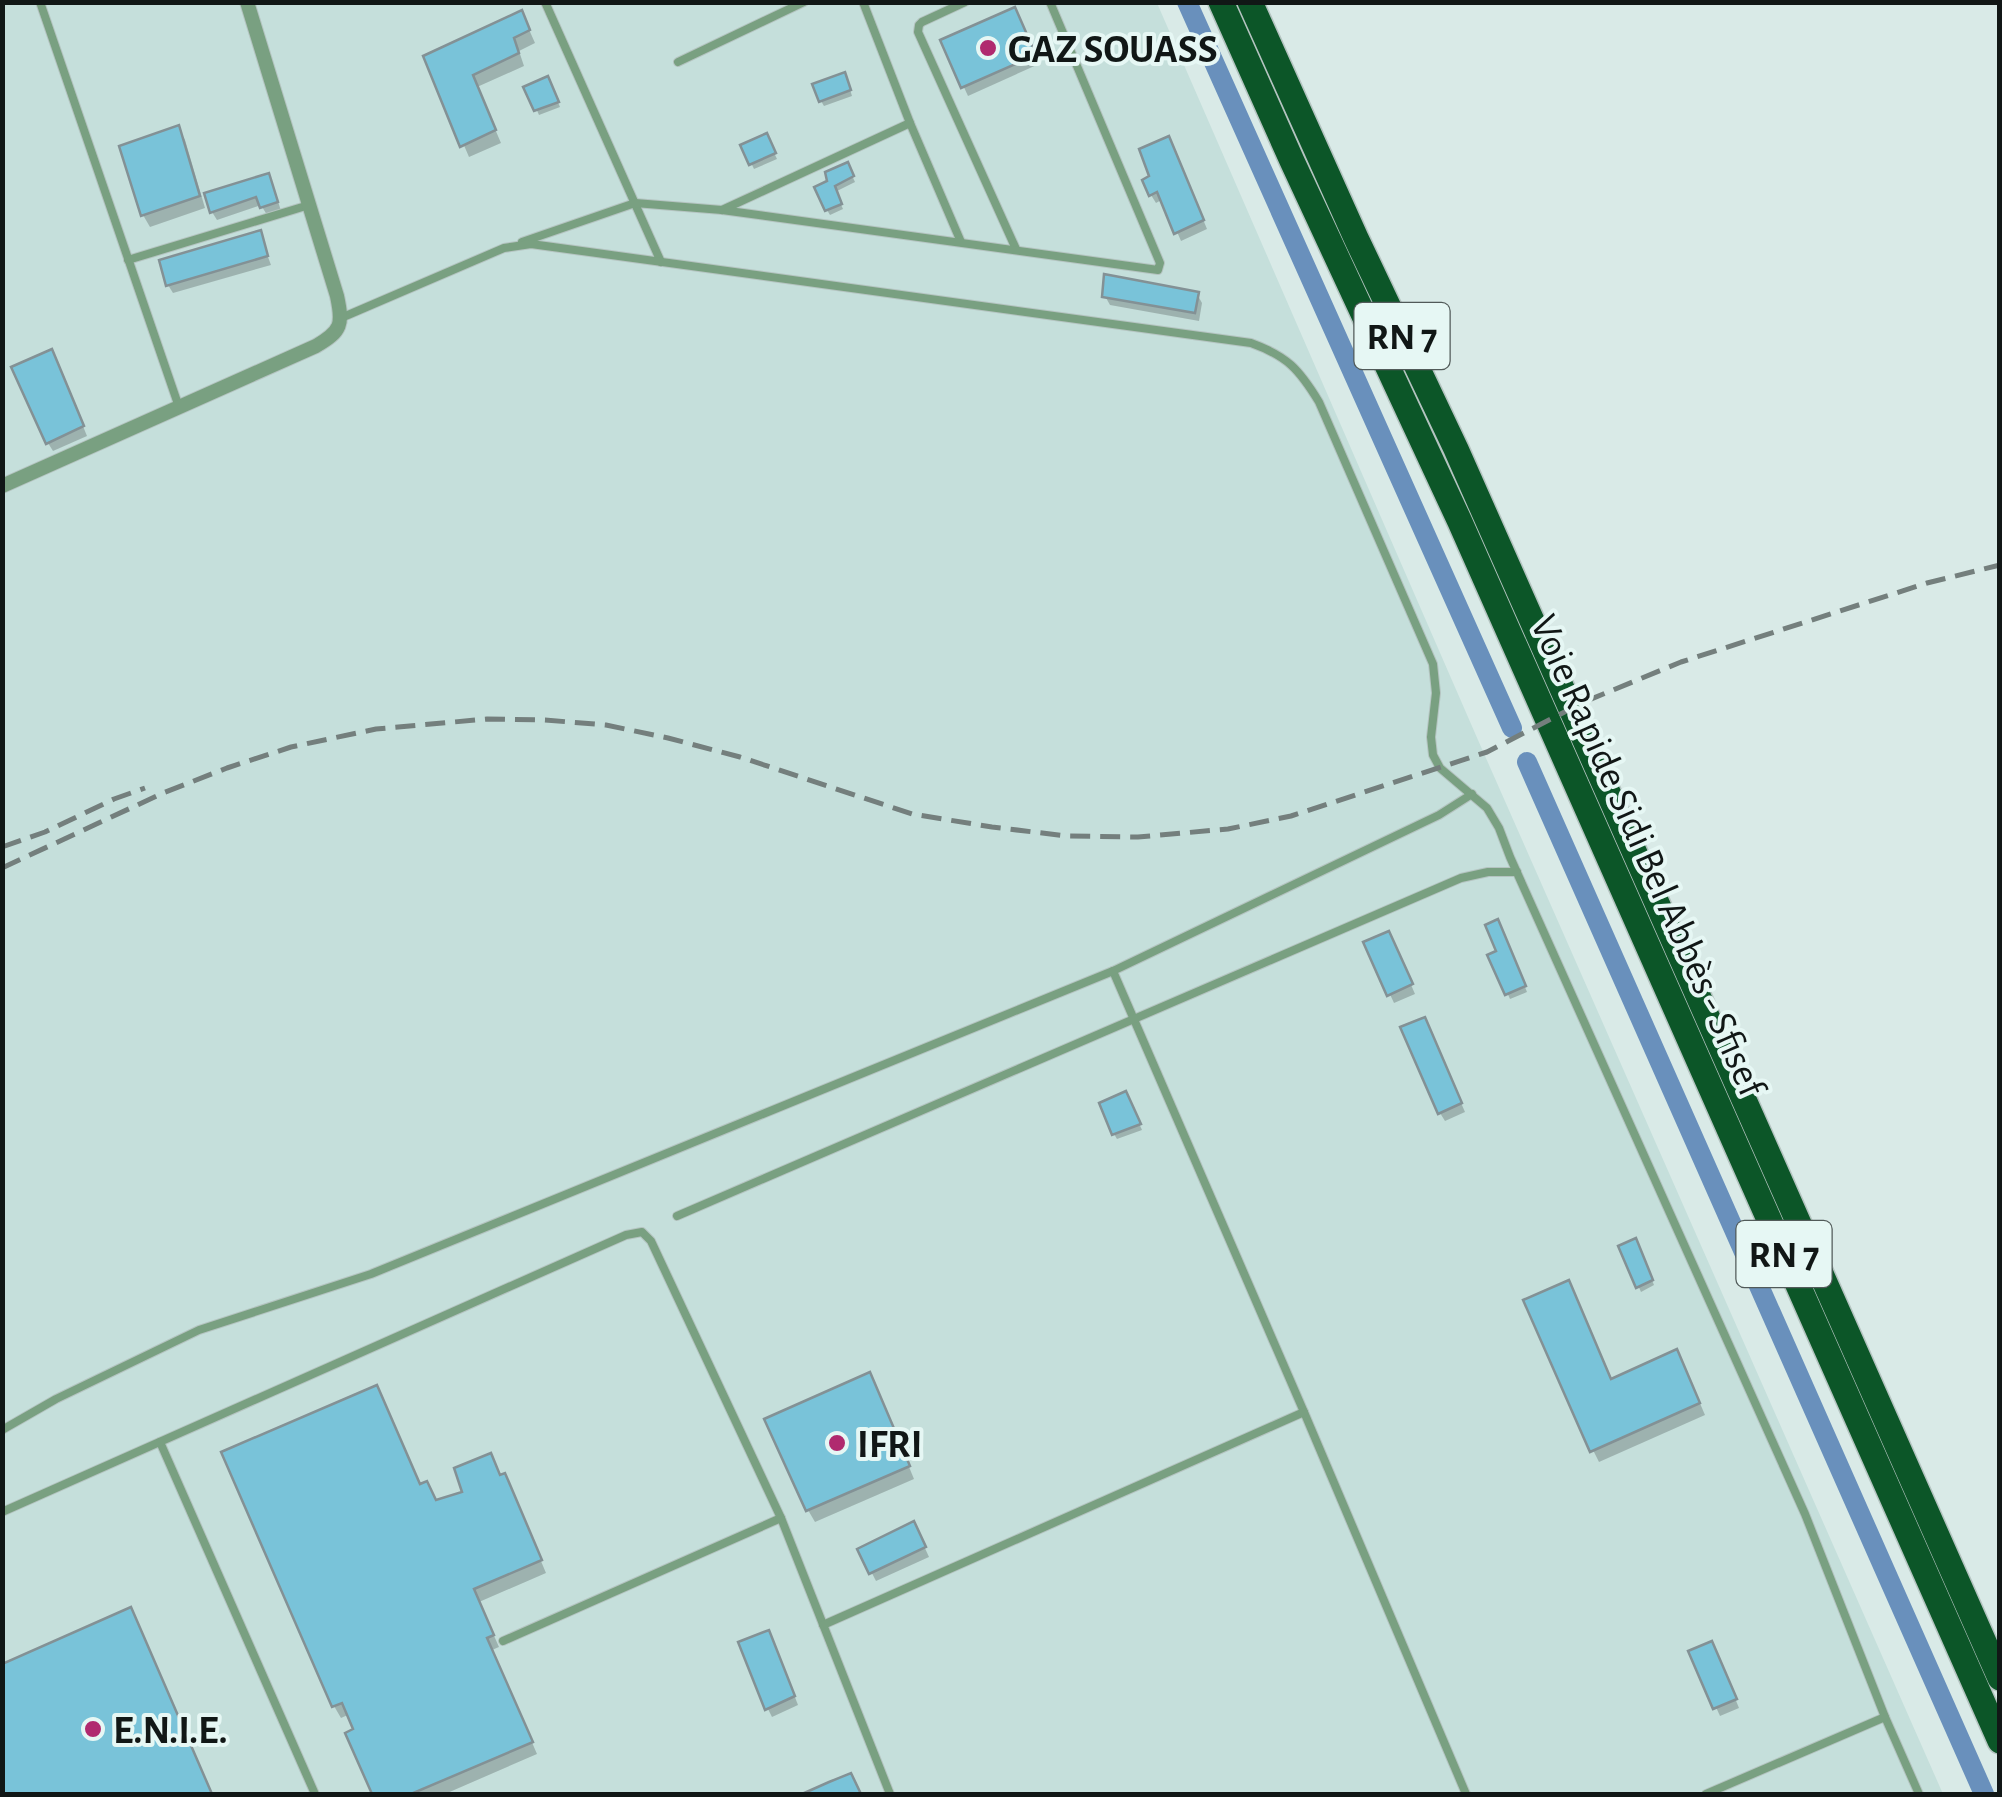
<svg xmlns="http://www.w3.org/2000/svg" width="2002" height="1797" font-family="'Alegreya Sans',sans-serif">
<rect width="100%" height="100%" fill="#d9eae7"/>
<!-- built -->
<path fill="#c5dfdb" d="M3,3H1157L1478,740L1943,1794H3Z"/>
<!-- shadow -->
<g fill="#0003">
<path d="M1018,18L1039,64L968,96L943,42Z"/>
<path d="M527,25L535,43L519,51L524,66L477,87L501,143L469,157L426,57Z"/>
<path d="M847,80L852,96L824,106L821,101Z"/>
<path d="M550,84L560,107L539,115L527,88Z"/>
<path d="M178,128L185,140L205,208L150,227L143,215Z"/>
<path d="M766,136L777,159L754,169L743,146Z"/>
<path d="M1173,147L1207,229L1181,241L1163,199L1156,203L1151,195Z"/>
<path d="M847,165L855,182L835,192L843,209L830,215L827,210L830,183Z"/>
<path d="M273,185L281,211L267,215L261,205L217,220L212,212Z"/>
<path d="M259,233L271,265L173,293L168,285Z"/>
<path d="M1197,294L1202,303L1199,321L1110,305L1105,296Z"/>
<path d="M56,360L87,436L53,451L48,443Z"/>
<path d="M1500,927L1527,992L1510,999L1491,957L1499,953Z"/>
<path d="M1366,943H1393L1415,994L1394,1003Z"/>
<path d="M1428,1028L1465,1112L1445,1121L1440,1113Z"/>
<path d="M1128,1099L1142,1130L1117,1139L1114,1134Z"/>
<path d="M1638,1246L1654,1285L1641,1292L1621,1247Z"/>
<path d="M1683,1364L1705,1415L1599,1462L1593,1450L1611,1382Z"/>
<path d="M876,1387L914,1479L815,1522L808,1510Z"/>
<path d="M224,1454L421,1487L436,1503L501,1478L510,1488L546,1573L479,1602L499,1647L492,1650L537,1754L445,1794H375L348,1734L357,1730L350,1714L341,1718L334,1706Z"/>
<path d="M918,1533L929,1557L876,1581L860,1550Z"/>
<path d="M135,1618L211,1794H2V1667Z"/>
<path d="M773,1641L798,1705L772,1717L768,1709Z"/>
<path d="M1691,1652H1716L1739,1708L1720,1716Z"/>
</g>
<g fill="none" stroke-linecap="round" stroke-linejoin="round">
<!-- canal -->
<g stroke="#6990bc" stroke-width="20">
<path d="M1187,2L1512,728"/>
<path d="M1527,762L1984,1794"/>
</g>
</g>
<!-- building -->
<g fill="#79c3d9" stroke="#839195" stroke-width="2.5">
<path d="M1015,7L1036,55L961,88L940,40Z"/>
<path d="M522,10L530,30L514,38L519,53L473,75L496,130L460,147L423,56Z"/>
<path d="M845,72L851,90L819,102L812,84Z"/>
<path d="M548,76L559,102L534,111L523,87Z"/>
<path d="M179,125L200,196L141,216L119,146Z"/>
<path d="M767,133L776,153L749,165L740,145Z"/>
<path d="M1169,136L1204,220L1174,234L1157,192L1149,196L1142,180L1149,176L1139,149Z"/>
<path d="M848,162L854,176L835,186L842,204L825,211L814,187L827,181L825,172Z"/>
<path d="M269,173L278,202L260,208L256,197L210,213L204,193Z"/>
<path d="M261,230L268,256L166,286L159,260Z"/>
<path d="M1104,274L1199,292L1195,313L1102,297Z"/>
<path d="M52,349L84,426L46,444L11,367Z"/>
<path d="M1498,919L1526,986L1505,995L1487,955L1496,951L1485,925Z"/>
<path d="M1389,931L1413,984L1387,996L1363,942Z"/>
<path d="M1425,1017L1462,1103L1438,1114L1400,1027Z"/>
<path d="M1126,1091L1141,1124L1112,1135L1099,1103Z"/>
<path d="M1636,1238L1653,1280L1636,1288L1618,1246Z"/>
<path d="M1569,1280L1611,1379L1677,1349L1700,1403L1590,1452L1523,1300Z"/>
<path d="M870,1372L910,1466L806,1511L764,1419Z"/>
<path d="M377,1385L420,1484L427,1481L436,1500L462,1492L454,1468L491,1453L500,1475L505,1473L542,1560L474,1589L494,1635L487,1638L533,1742L411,1794H372L345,1733L353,1729L342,1703L332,1707L221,1452Z"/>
<path d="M914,1521L926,1547L869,1574L857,1549Z"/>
<path d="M131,1607L212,1794H2V1664Z"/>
<path d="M769,1630L795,1696L765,1710L738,1642Z"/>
<path d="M1712,1641L1737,1699L1713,1709L1688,1651Z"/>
<path d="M851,1773L861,1794H802L829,1782Z"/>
</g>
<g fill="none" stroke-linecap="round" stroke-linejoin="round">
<defs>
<g id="service">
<path d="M40,2L179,407"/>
<path d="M545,2L661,262"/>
<path d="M863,2L910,123L961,242"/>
<path d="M965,2L922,22L919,25L918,32L1016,249"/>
<path d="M678,62L804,2"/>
<path d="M722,210L910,123"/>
<path d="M522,242L635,203L722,210L1158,270L1160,263L1050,2"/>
<path d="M128,260L309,205"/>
<path d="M341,318L504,248L531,244L1251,343C1287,356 1299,369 1319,402L1433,664L1436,693L1431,737L1433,755L1440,768L1487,808L1499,828L1510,857L1805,1514L1885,1717L1919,1794"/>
<path d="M1113,971L1304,1412L1466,1794"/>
<path d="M677,1216L1461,878L1488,872H1517"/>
<path d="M2,1430L56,1399L199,1330L371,1274L1113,971L1439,815L1472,794"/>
<path d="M160,1442L315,1794"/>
<path d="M2,1512L626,1235L642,1232L651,1241L781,1518L890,1794"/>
<path d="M823,1625L1304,1412"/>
<path d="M503,1641L781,1518"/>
<path d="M1706,1794L1885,1717"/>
</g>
<path id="minor" d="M2,486L316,346C342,331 343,324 337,296L247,2"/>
<g id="trunk">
<path d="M1221,2L1292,161L1460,522L2000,1741"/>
<path d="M1250,2L1356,238L1456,449L2000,1678"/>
</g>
</defs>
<!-- service casing -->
<use href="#service" stroke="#b5c4c1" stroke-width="10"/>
<!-- minor casing -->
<use href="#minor" stroke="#b5c4c1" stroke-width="16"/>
<!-- trunk casing -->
<use href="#trunk" stroke="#b5c4c1" stroke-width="28"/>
<!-- service -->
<use href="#service" stroke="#79a081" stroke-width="8"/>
<!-- minor -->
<use href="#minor" stroke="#79a081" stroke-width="14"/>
<!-- trunk -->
<use href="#trunk" stroke="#0c5628" stroke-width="25"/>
<!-- rail -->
<g stroke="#747f7d" stroke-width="5" stroke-dasharray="20 10" stroke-linecap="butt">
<path d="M2,847L45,832L114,799L145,788"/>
<path d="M2,868L163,793L227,768L291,747L376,729L487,719L545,720L606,725L668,738L740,757L912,814L992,827L1067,836L1138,837L1228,829L1291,816L1487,752L1584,702L1681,662L1927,583L2000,565"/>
</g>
</g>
<!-- markers -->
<g fill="#b02a6f" stroke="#e6f7f4" stroke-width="4">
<circle cx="988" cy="48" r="10"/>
<circle cx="837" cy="1443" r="10"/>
<circle cx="93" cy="1729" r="10"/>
</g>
<g text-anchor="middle" stroke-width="8" stroke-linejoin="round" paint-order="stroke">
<!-- shield labels -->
<g fill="#e6f7f4" stroke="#515a59" stroke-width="2.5">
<rect x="1354.5" y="303" width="95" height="66" rx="8"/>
<rect x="1736.5" y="1221" width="95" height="66" rx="8"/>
</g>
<g font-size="38" font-weight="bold" fill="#111716">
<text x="1402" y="349">RN 7</text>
<text x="1784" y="1267">RN 7</text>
</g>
<!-- poi labels -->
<g font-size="40" font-weight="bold" fill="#111716" stroke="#e6f7f4" text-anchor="start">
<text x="1008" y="62">GAZ SOUASS</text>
<text x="857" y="1457">IFRI</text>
<text x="113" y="1743">E.N.I.E.</text>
</g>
<!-- street labels -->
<g font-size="40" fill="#111716" stroke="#e6f7f4">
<text transform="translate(1649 855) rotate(66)" y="14">Voie Rapide Sidi Bel Abbès - Sfisef</text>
</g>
</g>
<!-- border -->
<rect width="2002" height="1797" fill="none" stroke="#111716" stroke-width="10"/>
</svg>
